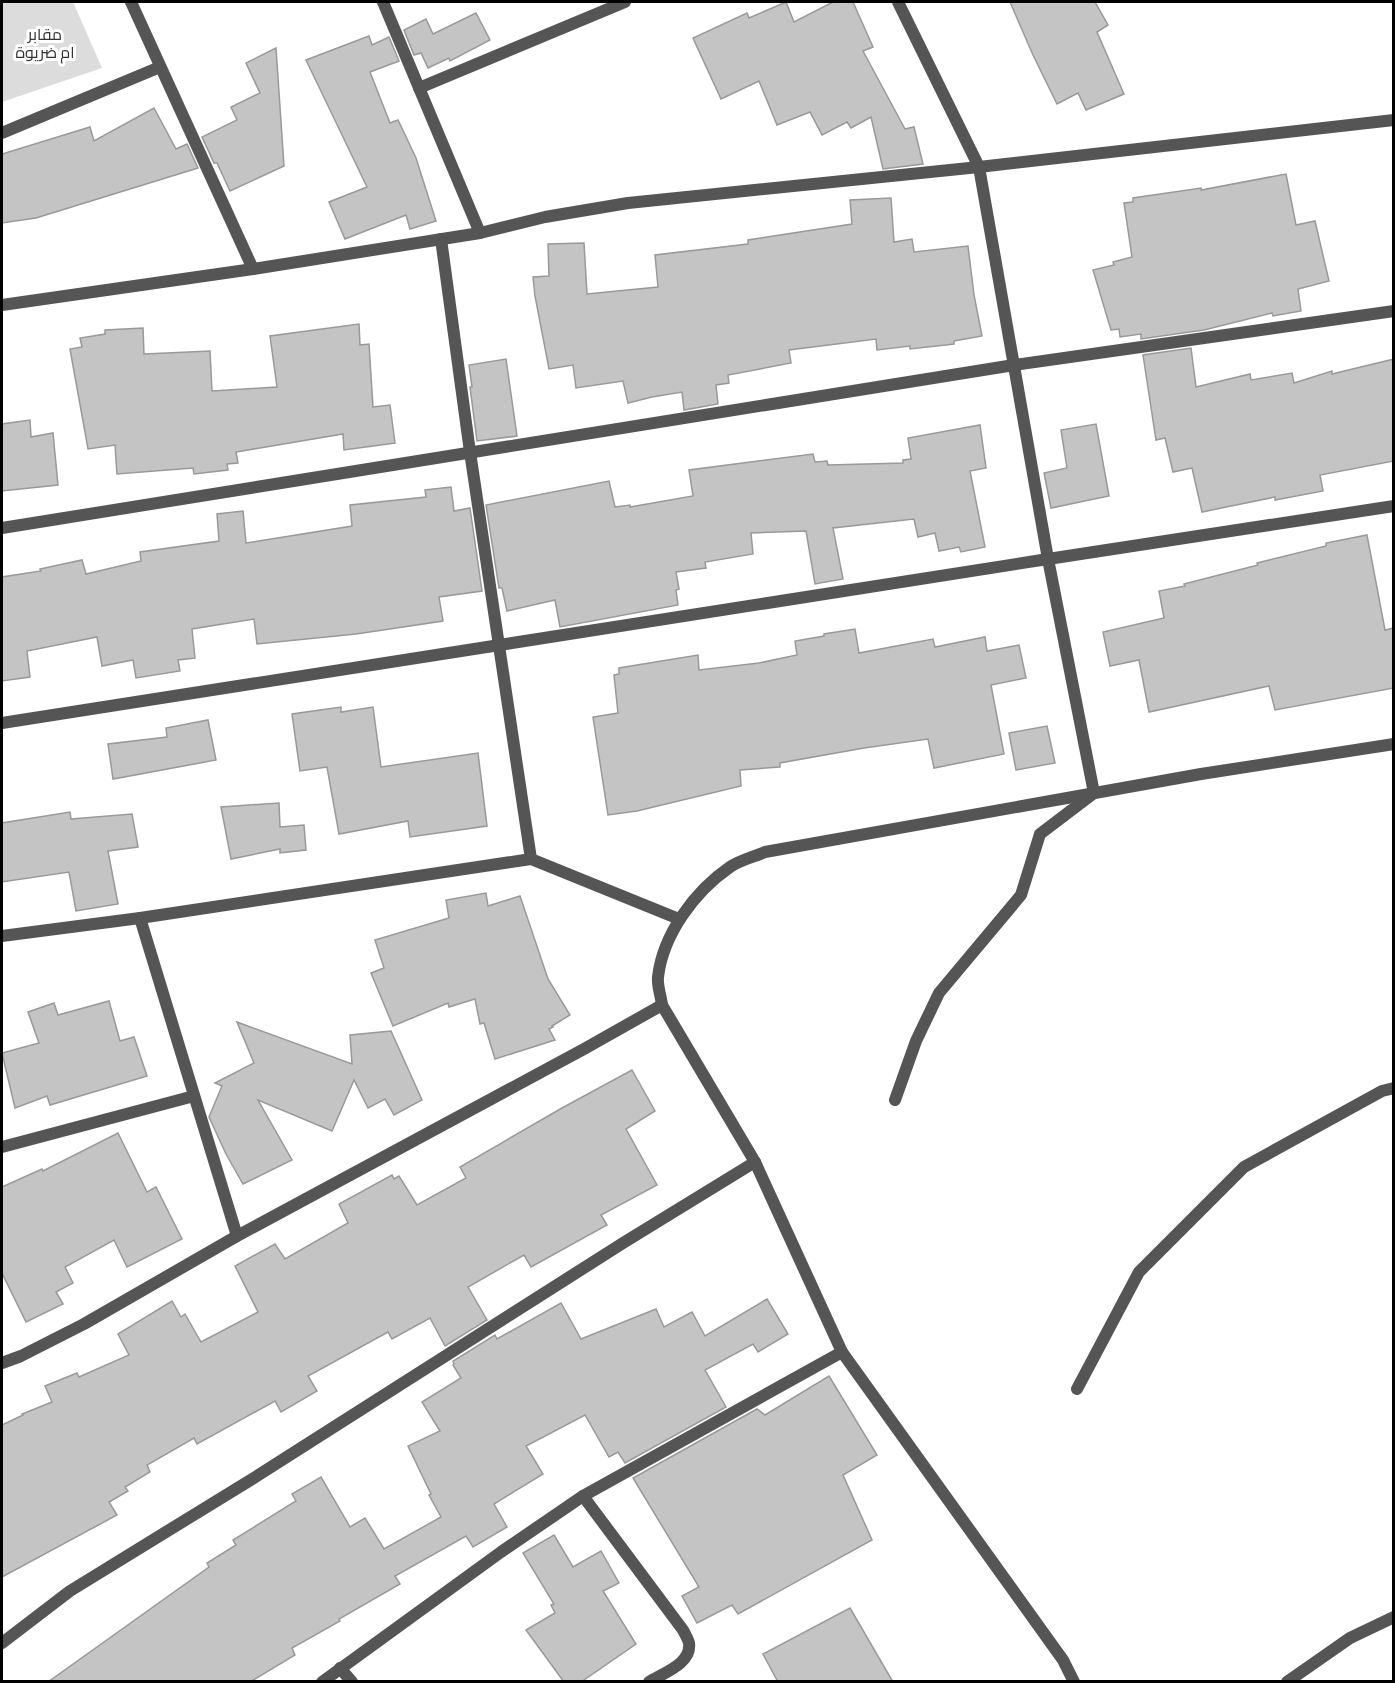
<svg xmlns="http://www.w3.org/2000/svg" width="1395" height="1683" font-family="Commissioner,Cairo,sans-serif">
<rect width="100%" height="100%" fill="#fff"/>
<!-- green -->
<path fill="#dcdcdc" d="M2,2H73L102,68L2,102Z"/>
<!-- building -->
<g fill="#c4c4c4" stroke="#999" stroke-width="1.5">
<path d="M786,2L794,22L833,2H853L873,47L863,51L905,129L914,127L923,164L883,169L871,117L851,128L847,122L822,135L810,112L777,125L759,81L721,99L693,38L747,13L749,18Z"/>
<path d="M1010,2H1095L1108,25L1097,32L1124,94L1086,110L1078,93L1057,104L1033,55Z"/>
<path d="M476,13L490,40L450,61L449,58L428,68L421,53L414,55L404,30L426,19L433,34Z"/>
<path d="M369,36L372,45L389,37L399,61L370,72L390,123L398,120L416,158L436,221L410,229L406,215L345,239L329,202L367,187L306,60Z"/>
<path d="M276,48L284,166L230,191L217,163H214L202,137L237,120L231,107L260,93L246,63Z"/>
<path d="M154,108L176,149L187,144L198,168L36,218L2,223V154L90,127L94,141Z"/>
<path d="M1286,174L1296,225L1315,221L1329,281L1298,289L1301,311L1273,316L1272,313L1204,330L1141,339V334L1120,337L1119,329L1111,330L1093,270L1114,265L1113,262L1132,257L1124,203L1133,202V198L1201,188V190Z"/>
<path d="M891,198L894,242L912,239L914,252L968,246L974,295L982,336L954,341V344L910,349V346L877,350L876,339L789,350L791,363L728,375L729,383L716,385L718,404L684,410L682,392L652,397L628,403L623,381L576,388L573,365L549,369L535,296L533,277L549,276L548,244L584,243L587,294L658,287L655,255L748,244V240L852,224L850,200Z"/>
<path d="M359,324L360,345L369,344L373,407L390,405L395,443L344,450L343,434L236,452L238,463L227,464L228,470L194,474L193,468L117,474L115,445L88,449L70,349L82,347L80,338L105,334V330L143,328L144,354L210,351L212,391L277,387L270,336Z"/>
<path d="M1191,348L1196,387L1250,374L1251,380L1292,373L1294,383L1332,371V374L1394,359V461L1320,475L1323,491L1275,500V497L1202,512L1192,468L1173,472L1165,438L1156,440L1143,355Z"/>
<path d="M506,359L517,436L477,441L470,387H472L469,365Z"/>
<path d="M30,420L31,437L53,433L58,485L2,491V424Z"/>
<path d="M1096,424L1109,496L1051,508L1044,473L1067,468L1061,430Z"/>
<path d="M980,425L986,468L970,471L985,547L961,552L959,547L939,551L935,533L918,537L914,519L833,528L843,579L815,584L806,531L751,533L753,554L705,562L706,568L676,572L679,589L676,590L678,605L560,627L555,600L507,611L502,588H499L486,505L609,481L615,507L630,505V507L693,496L689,470L813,454L815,462L827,461L828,465L903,463V460L911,459L908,438Z"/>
<path d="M451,487L454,511L470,508L482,591L439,597L443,621L356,634L257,644L254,619L192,629L195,658L178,660L180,671L136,678L133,660L102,666L97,637L27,651L30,677L2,681V577L41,571L40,569L82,560L86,574L141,561L140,552L219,541L217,514L243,511L246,543L352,526L350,505L426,497L425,490Z"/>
<path d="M1367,535L1385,630L1394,628V688L1275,710L1269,686L1149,712L1139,660L1110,666L1103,632L1164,618L1159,591L1185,586L1184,584L1258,565L1257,563L1326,546V543Z"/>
<path d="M855,629L859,653L933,639L935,647L985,637L987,651L1019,645L1026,678L991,685L1004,754L934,768L928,739L864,748L780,763V767L740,770L741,786L637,811L608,815L593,717L618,713L614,675L619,674V668L698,655L699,670L759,663L797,655L795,641L824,636V634Z"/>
<path d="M341,707V712L373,707L381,767L478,753L487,826L410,837L408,821L339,834L327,767L300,771L292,714Z"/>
<path d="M208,720L216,760L113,779L108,744L167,737L166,728Z"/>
<path d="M1047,726L1055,763L1016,770L1009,733Z"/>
<path d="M279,803L280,827L304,825L306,850L280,853V849L231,859L221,807Z"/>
<path d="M70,812L71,819L132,814L138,847L108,851L118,904L76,911L69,872L2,882V823Z"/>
<path d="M486,893L488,906L520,896L548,979L570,1015L552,1026L553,1027L549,1029L555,1040L495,1059L484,1023L480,1024L475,999L449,1007L448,1003L393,1026L371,973L384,968L375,940L449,918L446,900Z"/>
<path d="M109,1001L120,1041L134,1037L147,1076L50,1105L47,1096L15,1108L2,1053L39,1043L28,1012L54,1003L58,1015Z"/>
<path d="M237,1022L352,1064L350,1035L391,1031L422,1100L394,1115L385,1099L368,1108L354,1080L332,1131L258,1100L292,1160L243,1184L226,1154L209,1117L222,1086L215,1083L254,1063Z"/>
<path d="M632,1070L655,1111L626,1129L657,1185L601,1215L607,1225L531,1267L524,1255L468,1287L487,1320L445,1346L430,1318L392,1339L388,1332L308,1376L317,1391L281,1412L275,1401L197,1444L194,1438L147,1465L150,1472L125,1487L128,1491L109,1502L117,1515L2,1577V1425L23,1415L22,1414L52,1402L45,1386L77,1373L79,1377L129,1355L118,1334L172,1301L181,1317L185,1314L201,1342L258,1312L235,1266L275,1244L285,1259L348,1223L339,1204L392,1175L394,1179L399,1176L417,1205L466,1178L460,1167L562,1108Z"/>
<path d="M118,1133L147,1192L156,1187L182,1239L127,1267L114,1240L65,1267L73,1283L56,1292L63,1304L26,1322L2,1273V1187L42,1169L43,1171Z"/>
<path d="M767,1299L788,1334L758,1352L753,1344L705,1370L726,1407L625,1463L618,1452L609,1457L585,1415L526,1446L543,1474L494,1504L507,1527L473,1547L466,1536L395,1576L400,1584L339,1619L340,1621L292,1648L295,1655L250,1682H48L209,1567L207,1563L236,1545L233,1540L296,1501L292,1494L321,1477L350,1527L365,1518L384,1549L441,1517L429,1495L431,1494L408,1446L440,1431L422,1402L461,1378L453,1365L454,1364L453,1361L495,1335L497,1339L561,1303L581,1339L656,1309L664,1327L692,1312L705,1336Z"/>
<path d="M829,1376L877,1455L843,1475L872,1540L738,1614L732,1605L697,1623L682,1596L699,1587L633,1478L757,1409L765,1415Z"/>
<path d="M554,1535L573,1567L601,1551L619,1583L603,1591L636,1644L581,1682H564L526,1630L555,1613L551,1605L554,1604L523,1553Z"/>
<path d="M850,1608L893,1682H778L763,1654Z"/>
</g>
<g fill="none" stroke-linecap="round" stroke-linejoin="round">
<!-- minor -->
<g stroke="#555" stroke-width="12">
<path d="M131,2L253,269"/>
<path d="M383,2L480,233"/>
<path d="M419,88L625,2"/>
<path d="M2,133L160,67"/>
<path d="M441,239L470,452L531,859"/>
<path d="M2,305L253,269L480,233L545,217L628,203L979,167L1394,120"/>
<path d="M2,528L1014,365L1394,311"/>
<path d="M2,723L1048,559L1394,506"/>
<path d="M140,918L237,1236"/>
<path d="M2,936L140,918L531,859L679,919"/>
<path d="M895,1100L916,1041L939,993L1021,895L1040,834L1094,793L1048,559L979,167L898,2"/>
<path d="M2,1147L194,1096"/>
<path d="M2,1363L21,1356L84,1324L237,1236L584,1049L662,1005"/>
<path d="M1077,1389L1139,1272L1244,1167L1382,1091L1394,1088"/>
<path d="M583,1496L683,1630C685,1634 688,1639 689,1643C692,1664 663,1673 649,1682"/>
<path d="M2,1643L70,1591L257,1476L623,1243L755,1162"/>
<path d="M340,1668L352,1682"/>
<path d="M322,1682L501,1552L583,1496L842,1352"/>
<path d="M1074,1682L1063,1660L842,1352L755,1162L662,1005C661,996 657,986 658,977C663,934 695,891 730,867C740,860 754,857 765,852L1201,774L1394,744"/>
<path d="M1287,1682L1350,1638L1394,1617"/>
</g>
</g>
<g text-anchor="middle" stroke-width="6" stroke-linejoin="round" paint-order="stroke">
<!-- park labels -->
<g font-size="16" fill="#333" stroke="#fff">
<text x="45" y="40">مقابر<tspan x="45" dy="18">ام ضريوة</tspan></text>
</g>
</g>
<!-- border -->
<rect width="1395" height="1683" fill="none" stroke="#000000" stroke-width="6"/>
</svg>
